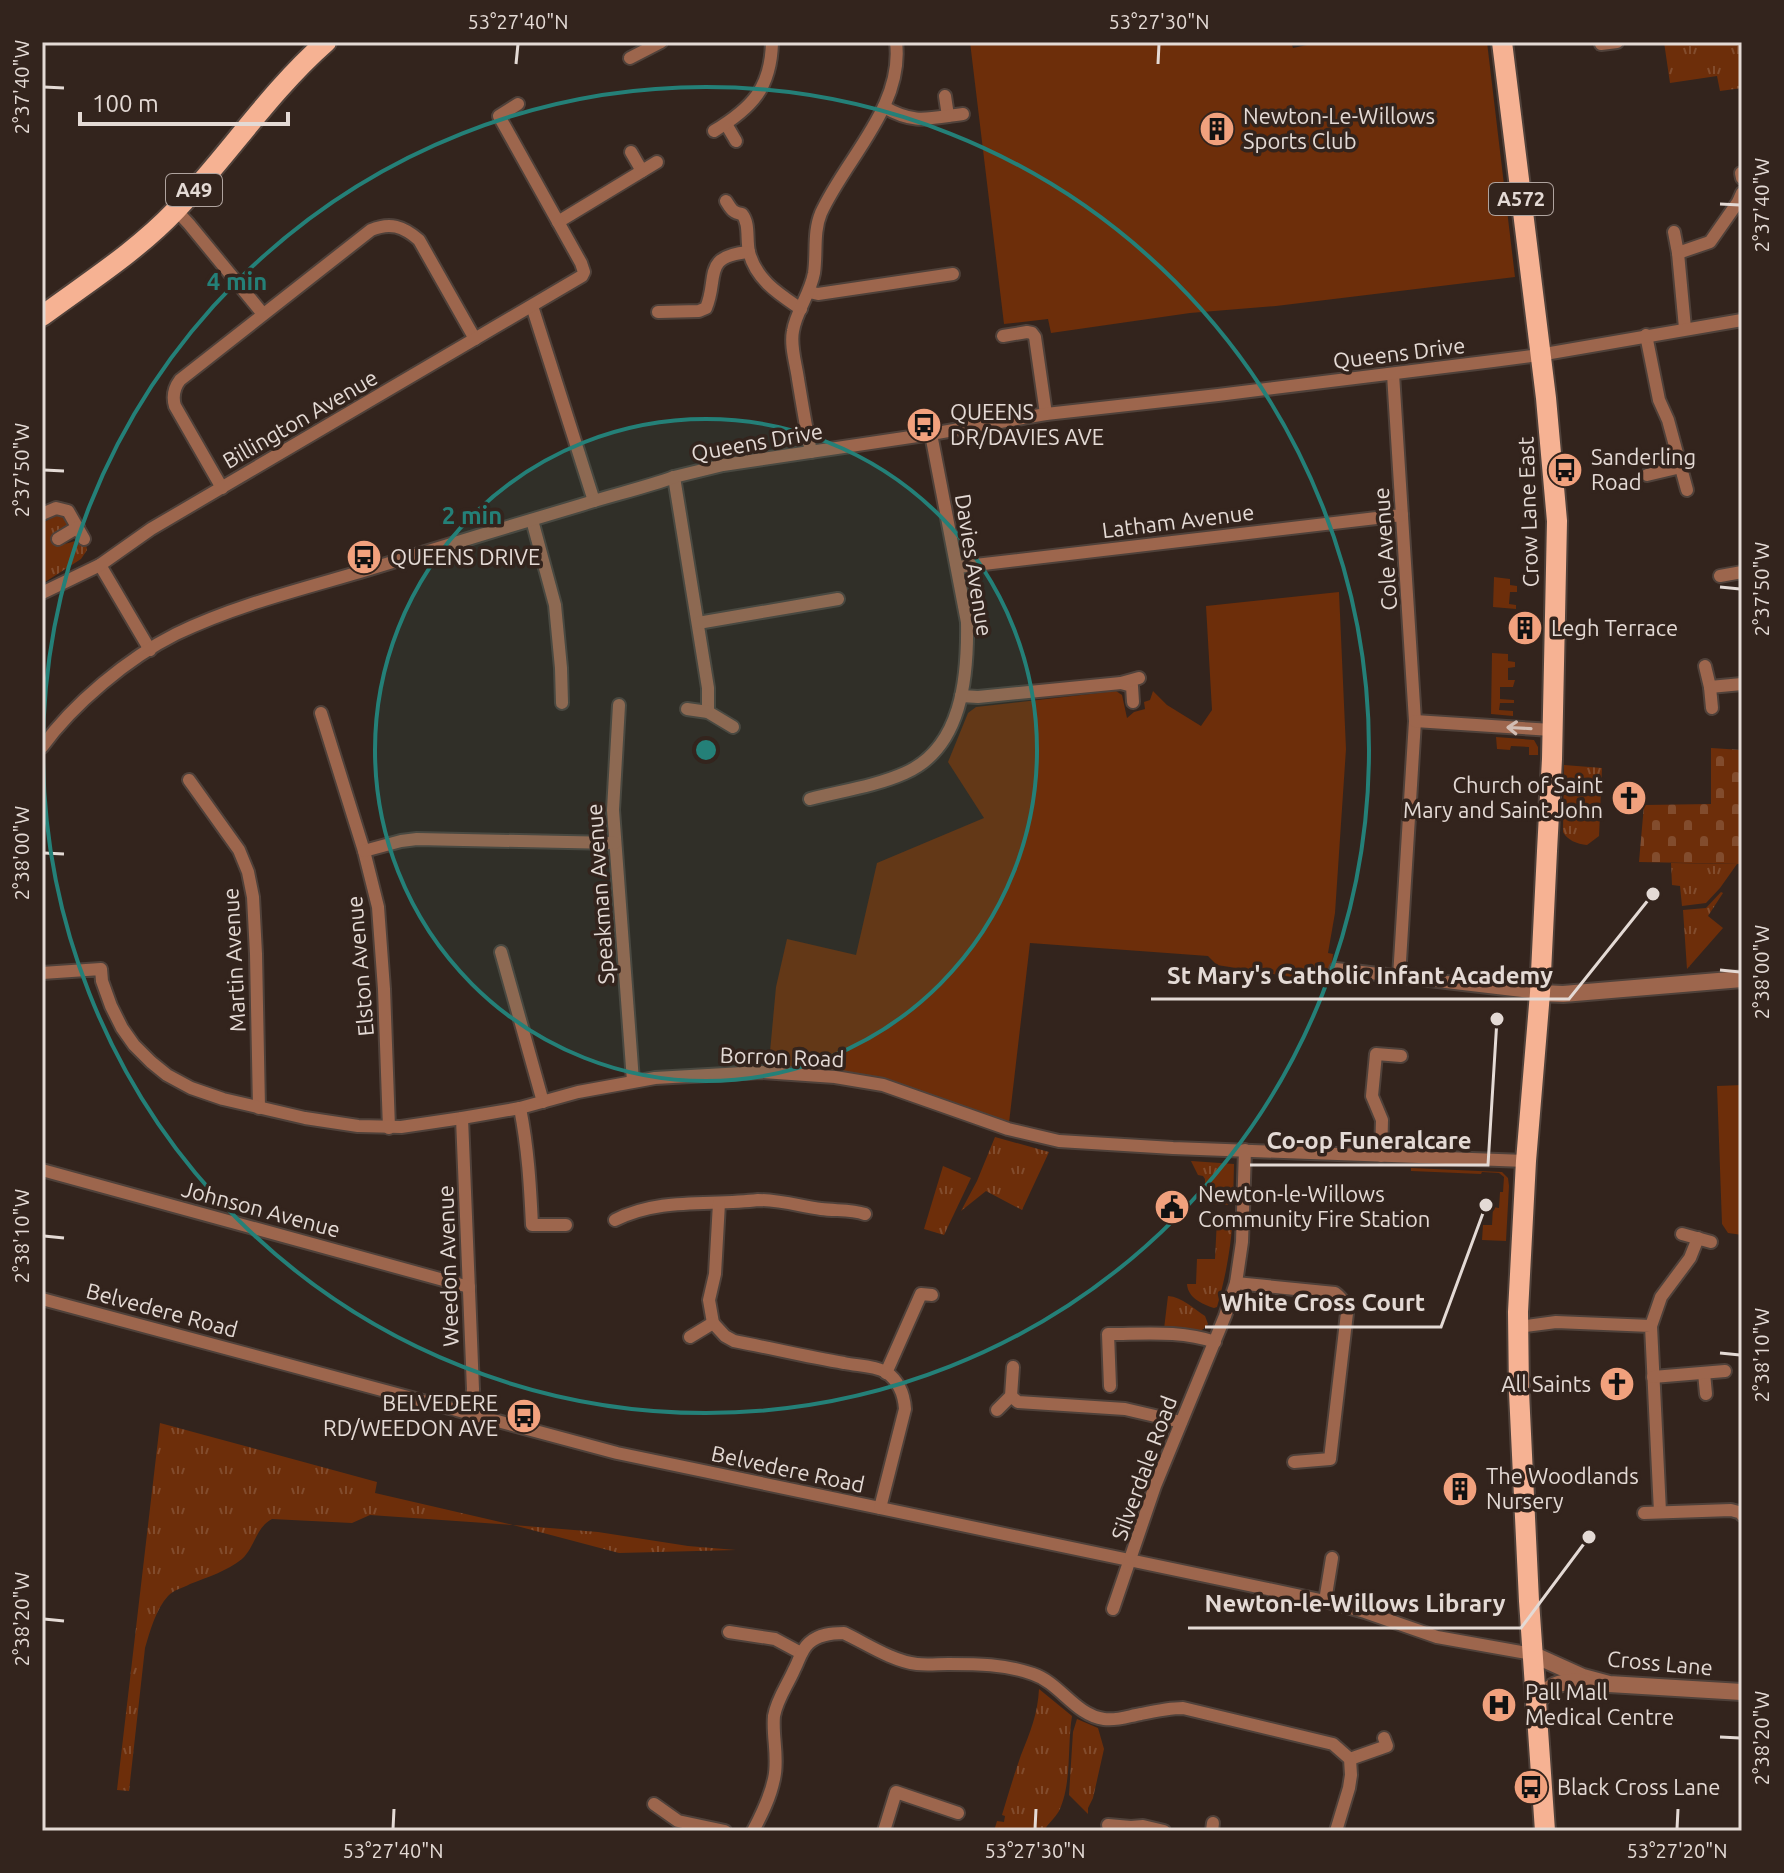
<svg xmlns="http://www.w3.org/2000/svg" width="1784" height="1873" font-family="Ubuntu,sans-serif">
<defs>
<pattern id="grass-tufts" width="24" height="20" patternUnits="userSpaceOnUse" patternTransform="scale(2)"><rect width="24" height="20" fill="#6d2e0a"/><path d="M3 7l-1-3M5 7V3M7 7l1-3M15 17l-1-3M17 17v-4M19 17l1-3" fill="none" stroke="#824c2d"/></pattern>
<pattern id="cemetery-stones" width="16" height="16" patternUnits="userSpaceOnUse" patternTransform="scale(2)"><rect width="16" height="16" fill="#6d2e0a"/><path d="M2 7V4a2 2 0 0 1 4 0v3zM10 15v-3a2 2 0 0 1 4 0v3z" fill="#824c2d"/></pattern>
</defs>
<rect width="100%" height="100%" fill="#33241d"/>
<!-- grass -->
<g fill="url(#grass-tufts)">
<path d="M1664,42H1742V88L1720,91L1717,76L1670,83Z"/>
<path d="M58,515L66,516L70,524L68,529L56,536L61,545L79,540L86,544L87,550L81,559L42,584V523Z"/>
<path d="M1564,765L1602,768L1599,836L1587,845C1577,844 1567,840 1563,832Z"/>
<path d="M1671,863L1737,864L1720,888L1706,903L1682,906L1680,886L1672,885Z"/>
<path d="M1721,892L1723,893L1708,916L1723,928L1687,969L1683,910L1706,908Z"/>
<path d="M995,1137L1049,1152L1022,1210L986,1191L961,1211L977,1181Z"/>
<path d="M1191,1161L1234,1164L1233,1205L1211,1204V1189L1205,1184V1179L1203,1176L1198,1175Z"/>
<path d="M943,1166L971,1178L944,1235L924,1229Z"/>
<path d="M1211,1212L1233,1214C1231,1248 1226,1275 1217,1307L1214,1308C1202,1304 1188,1298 1187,1284H1196L1197,1259H1215L1217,1219L1211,1218Z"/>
<path d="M1168,1296C1182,1297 1193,1308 1205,1316L1208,1324L1201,1331L1164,1329Z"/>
<path d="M160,1423L377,1482L375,1493L513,1525L598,1532L688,1546L736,1550L619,1553L513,1525L370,1515L352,1523L272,1519C256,1527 255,1547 242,1559C227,1571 208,1577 190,1584C183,1588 173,1590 168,1596C156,1609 150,1631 145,1648L129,1791L117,1790Z"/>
<path d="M1039,1689L1072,1716C1067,1746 1072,1784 1059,1811C1055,1818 1048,1824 1043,1831H994L997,1821L1004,1822L1005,1816L1002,1815C1008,1795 1014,1775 1021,1755C1030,1733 1038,1713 1039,1689Z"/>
<path d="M1077,1719L1098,1728L1104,1749L1093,1798L1088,1808V1814L1069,1795L1073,1732Z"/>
</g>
<!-- cemetery -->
<path fill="url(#cemetery-stones)" d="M1711,748L1742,750V864L1639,862L1644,805L1711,804Z"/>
<!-- green -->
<g fill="#6d2e0a">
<path d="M970,42H1291L1293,48L1321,42H1487L1515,277L1276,306L1190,313L1051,333L1048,319L1004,324Z"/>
<path d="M1494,577L1510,579V585L1517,586V592H1510L1509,604L1516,605V609L1493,607Z"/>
<path d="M1339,592L1346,749L1335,913L1328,953L1333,954L1330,983L1217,965L1208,956L1030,943L1009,1123L938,1099L890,1080L865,1075L783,1068L770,1052L776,987L787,939L856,955L877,863L984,818L948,762L968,713L976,707L1116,691L1122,695L1127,718L1134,712L1145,709L1144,702L1150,700L1153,691L1167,705L1201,726L1212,710L1206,606Z"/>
<path d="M1492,653L1508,654V661L1515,662V667L1508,668V680H1515L1513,687H1500V699L1514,700V703H1500L1499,710L1513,711V716L1491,714Z"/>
<path d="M1496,737L1534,740L1538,747V755H1529V747L1511,746L1510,750L1497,749Z"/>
<path d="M1742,1085V1235L1728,1233L1722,1224L1717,1086Z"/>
<path d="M1411,1168L1502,1172L1508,1178L1509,1186L1506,1241L1482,1240L1483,1225H1492L1493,1207L1499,1208L1500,1192H1503L1504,1177L1499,1173L1482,1172L1481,1174L1411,1171Z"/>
</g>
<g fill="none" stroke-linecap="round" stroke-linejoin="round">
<defs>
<g id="minor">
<path d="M1601,44L1617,42"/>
<path d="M630,58L661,42"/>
<path d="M945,96L948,116"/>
<path d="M884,107C915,125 929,118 963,114"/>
<path d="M726,124L736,141"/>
<path d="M714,131C752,108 771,88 772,42"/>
<path d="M631,152L642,171"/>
<path d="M1741,173L1742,178"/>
<path d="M726,201C731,209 733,213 742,214C750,224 746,239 749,252C756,280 779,294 801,309"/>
<path d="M176,210L189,224L263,314"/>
<path d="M558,222L657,162"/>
<path d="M1674,232L1678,253L1685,328"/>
<path d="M1678,253L1710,242L1738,202L1742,193"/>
<path d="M809,292L818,294L953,274"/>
<path d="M532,306L594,501"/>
<path d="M658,312L699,311L706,308C719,278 701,256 749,252"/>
<path d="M1646,335L1659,400L1668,420L1687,490"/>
<path d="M1003,336L1027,332L1032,333L1035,337L1046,414"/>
<path d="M1393,374L1415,721L1399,977"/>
<path d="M811,452C806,428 802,403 798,379C796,364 790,346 793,331C796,311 810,295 814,273C817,253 813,232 821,213C846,158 904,106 896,42"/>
<path d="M1647,475L1681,467"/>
<path d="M674,477L708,688V712"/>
<path d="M222,488L175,406C172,396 174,388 180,380L371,230C390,222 403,226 419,240L475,339"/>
<path d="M42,514L56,508L68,511L84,539"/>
<path d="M532,520L555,605L561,668L562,703"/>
<path d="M58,539L78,527"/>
<path d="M100,565L150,650"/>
<path d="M958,567L1402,515"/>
<path d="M1720,576L1742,572"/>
<path d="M42,593L100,565L151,529L582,276L584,272L581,263L499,116L518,104"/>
<path d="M698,623L838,599"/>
<path d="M1705,666L1710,687"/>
<path d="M1121,683L1132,686L1133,702"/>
<path d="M961,696L978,697L1121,683L1139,678"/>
<path d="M619,705L613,810L633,1081"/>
<path d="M1712,708L1710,687L1742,684"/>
<path d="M687,709L708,712L733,727"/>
<path d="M321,713L364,851L378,907L384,989L389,1128"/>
<path d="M1415,721L1552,730"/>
<path d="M42,747C73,704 128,658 176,634C234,606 298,590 360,572C434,549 507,527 581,505C612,495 644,488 674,477L723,465L931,434L1046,414L1218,395L1493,361L1539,355L1742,320"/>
<path d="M189,780L239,850L248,872L253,897L256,954L259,1108"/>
<path d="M810,799C841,791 876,786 905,773C962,748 968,677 967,622L931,434"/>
<path d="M364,851L401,841L417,839L615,843"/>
<path d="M501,952L543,1102"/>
<path d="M1336,969L1540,993"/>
<path d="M42,973L101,969L102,981L111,1006L122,1028L134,1045L151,1062L167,1075L191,1088L223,1099L305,1118L358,1126L401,1127L462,1118L520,1108L578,1092L655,1078L761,1072L835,1077L883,1085L1008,1129L1059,1141L1173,1148L1526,1161"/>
<path d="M520,1108C528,1149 530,1184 532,1225H566"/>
<path d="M462,1118L473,1389L471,1413"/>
<path d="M1381,1156L1382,1120L1372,1096L1376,1054L1401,1056"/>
<path d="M42,1170L469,1287"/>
<path d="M615,1220C661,1197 709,1206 758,1200C780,1200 800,1206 821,1209C836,1211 851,1209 865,1214"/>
<path d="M1682,1234L1711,1242"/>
<path d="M1236,1283L1335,1293C1343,1299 1345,1304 1347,1313L1330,1459L1294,1462"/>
<path d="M42,1299L617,1453L1325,1601L1365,1612L1437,1637L1532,1654"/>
<path d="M713,1323L709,1300L715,1274L719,1203"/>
<path d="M1651,1326L1661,1297L1690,1258L1698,1238"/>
<path d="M1518,1327L1556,1322L1651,1326L1660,1512"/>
<path d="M690,1337L713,1323L725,1336L734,1341C771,1348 807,1357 844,1363C858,1366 872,1365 886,1372C899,1381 904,1394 905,1409L880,1508"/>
<path d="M886,1373L921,1294L932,1295"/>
<path d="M1704,1373L1706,1394"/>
<path d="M1653,1377L1725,1371"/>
<path d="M1110,1386L1108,1334C1143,1334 1181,1330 1215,1342"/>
<path d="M1011,1396L1018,1402L1125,1409L1181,1422"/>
<path d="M997,1410L1011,1396L1013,1367"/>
<path d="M1644,1513L1731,1510L1742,1513V1515"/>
<path d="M1325,1601L1332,1558"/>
<path d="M1113,1609L1155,1486L1225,1316L1236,1283L1242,1242L1245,1150"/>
<path d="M729,1632L775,1639L801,1653"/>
<path d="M1350,1759L1387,1746L1384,1738"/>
<path d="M654,1804L678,1821L725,1831"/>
<path d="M1108,1825L1131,1827L1130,1831"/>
<path d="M1131,1827L1143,1826L1164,1831"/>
<path d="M753,1831C762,1814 770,1798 774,1779C779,1758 772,1737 774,1716C777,1699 787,1686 794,1670C799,1661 801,1650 809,1643C819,1634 832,1633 844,1633C867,1644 892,1661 917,1664C927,1665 938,1664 948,1664C977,1664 1005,1664 1033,1674C1060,1683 1075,1715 1104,1719C1117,1721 1129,1716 1141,1714C1155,1711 1169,1708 1183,1708L1333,1744L1350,1759L1351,1775L1349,1788L1336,1831"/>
<path d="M884,1831L896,1792L958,1813"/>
<path d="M1212,1831L1213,1823"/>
</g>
<g id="tertiary">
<path d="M1540,993L1563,994L1742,979"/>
<path d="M1532,1654L1583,1677L1609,1684L1742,1692"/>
<path d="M1536,1706C1547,1684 1560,1681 1584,1682"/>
</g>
<g id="primary">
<path d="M1502,42L1546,398L1557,521L1552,759L1547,851L1540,993L1526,1161L1518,1312L1519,1392L1529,1601L1545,1831"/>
<path d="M42,316C88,282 136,252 176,210C228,156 269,92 326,42"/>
</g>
</defs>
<!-- minor casing -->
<use href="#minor" stroke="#4f413a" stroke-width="16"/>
<!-- tertiary casing -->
<use href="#tertiary" stroke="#4f413a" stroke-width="20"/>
<!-- primary casing -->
<use href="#primary" stroke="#4f413a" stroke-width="24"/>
<!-- minor -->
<use href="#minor" stroke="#9d664d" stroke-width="12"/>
<!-- tertiary -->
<use href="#tertiary" stroke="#9d664d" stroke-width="16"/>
<!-- primary -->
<use href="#primary" stroke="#f6b293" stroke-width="20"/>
</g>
<!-- one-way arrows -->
<defs><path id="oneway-shaft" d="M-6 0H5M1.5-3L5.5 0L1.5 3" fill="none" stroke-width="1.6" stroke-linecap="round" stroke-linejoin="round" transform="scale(2)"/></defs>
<use stroke="#d2bdb3" href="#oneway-shaft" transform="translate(1519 728) rotate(-177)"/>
<!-- ticks -->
<path fill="none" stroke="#e4dad5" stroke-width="3" d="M516,64L518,44M1158,64L1159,44M44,87L64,88M1720,204L1740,205M44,470L64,471M1720,587L1740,589M44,853L64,854M1720,970L1740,972M44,1236L64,1238M1720,1353L1740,1355M44,1619L64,1621M1720,1737L1740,1738M393,1829L394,1809M1035,1829L1036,1809M1677,1829L1678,1809"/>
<!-- distance rings -->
<circle cx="706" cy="750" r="331" fill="#248078" fill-opacity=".12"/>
<g fill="none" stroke="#248078" stroke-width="4">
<circle cx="706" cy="750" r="331"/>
<circle cx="706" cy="750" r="663"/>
</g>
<!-- icons -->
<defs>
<symbol id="building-disc" viewBox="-11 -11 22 22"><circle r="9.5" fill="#f1a17d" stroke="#33241d"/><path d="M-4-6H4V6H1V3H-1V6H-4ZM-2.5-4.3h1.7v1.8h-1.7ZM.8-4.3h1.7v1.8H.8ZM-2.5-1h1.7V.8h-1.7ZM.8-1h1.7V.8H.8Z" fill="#111"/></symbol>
<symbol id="bus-disc" viewBox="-11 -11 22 22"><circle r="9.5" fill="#f1a17d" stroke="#33241d"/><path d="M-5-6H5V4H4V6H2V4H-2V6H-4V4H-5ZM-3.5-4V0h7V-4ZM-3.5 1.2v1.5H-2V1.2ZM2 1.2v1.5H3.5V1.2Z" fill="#111"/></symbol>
<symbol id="church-disc" viewBox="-11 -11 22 22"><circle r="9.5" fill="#f1a17d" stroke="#33241d"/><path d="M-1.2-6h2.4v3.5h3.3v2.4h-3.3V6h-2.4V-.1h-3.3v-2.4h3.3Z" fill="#111"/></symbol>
<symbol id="civic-disc" viewBox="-11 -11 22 22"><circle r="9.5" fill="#f1a17d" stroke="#33241d"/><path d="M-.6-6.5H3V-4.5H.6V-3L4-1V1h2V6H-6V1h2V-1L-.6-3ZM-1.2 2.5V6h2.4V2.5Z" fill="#111"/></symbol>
<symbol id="hospital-disc" viewBox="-11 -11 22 22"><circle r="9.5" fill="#f1a17d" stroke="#33241d"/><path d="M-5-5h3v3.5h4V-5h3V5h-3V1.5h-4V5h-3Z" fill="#111"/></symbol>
</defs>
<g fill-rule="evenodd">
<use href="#building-disc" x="1197" y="109" width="40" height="40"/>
<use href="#bus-disc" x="904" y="405" width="40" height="40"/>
<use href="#bus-disc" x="1545" y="450" width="40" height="40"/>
<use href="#bus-disc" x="344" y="537" width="40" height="40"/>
<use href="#building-disc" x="1505" y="608" width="40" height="40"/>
<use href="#church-disc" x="1609" y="778" width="40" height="40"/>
<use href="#civic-disc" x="1152" y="1187" width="40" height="40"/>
<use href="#church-disc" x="1597" y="1364" width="40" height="40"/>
<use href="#bus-disc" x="504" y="1396" width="40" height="40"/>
<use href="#building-disc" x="1440" y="1469" width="40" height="40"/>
<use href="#hospital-disc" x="1479" y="1685" width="40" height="40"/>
<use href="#bus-disc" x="1511" y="1767" width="40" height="40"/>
</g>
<g text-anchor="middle" stroke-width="7" stroke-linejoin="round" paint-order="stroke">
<!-- shield labels -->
<g fill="#33241d" stroke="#afa39e" stroke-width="2">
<rect x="166" y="174" width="56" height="32" rx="6"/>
<rect x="1489" y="183" width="64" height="32" rx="6"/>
</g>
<g font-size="20" font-weight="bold" fill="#e4dad5">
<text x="194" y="197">A49</text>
<text x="1521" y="206">A572</text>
</g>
<!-- poi labels -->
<g font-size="22" fill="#e4dad5" stroke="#33241d" text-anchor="start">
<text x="1243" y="124">Newton-Le-Willows<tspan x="1243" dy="25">Sports Club</tspan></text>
<text x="950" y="420">QUEENS<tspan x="950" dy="25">DR/DAVIES AVE</tspan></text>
<text x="1591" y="465">Sanderling<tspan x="1591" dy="25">Road</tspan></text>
<text x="390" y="565">QUEENS DRIVE</text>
<text x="1551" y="636">Legh Terrace</text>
<text x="1603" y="793" text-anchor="end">Church of Saint<tspan x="1603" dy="25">Mary and Saint John</tspan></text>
<text x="1198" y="1202">Newton-le-Willows<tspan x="1198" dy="25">Community Fire Station</tspan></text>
<text x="1591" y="1392" text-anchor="end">All Saints</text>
<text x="498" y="1411" text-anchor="end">BELVEDERE<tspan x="498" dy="25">RD/WEEDON AVE</tspan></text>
<text x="1486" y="1484">The Woodlands<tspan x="1486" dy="25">Nursery</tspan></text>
<text x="1525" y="1700">Pall Mall<tspan x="1525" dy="25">Medical Centre</tspan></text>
<text x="1557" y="1795">Black Cross Lane</text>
</g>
<!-- street labels -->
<g font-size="22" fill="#e4dad5" stroke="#33241d">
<text transform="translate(1399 353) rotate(-7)" y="8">Queens Drive</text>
<text transform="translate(300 419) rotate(-30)" y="8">Billington Avenue</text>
<text transform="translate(757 442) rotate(-10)" y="8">Queens Drive</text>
<text transform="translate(1528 512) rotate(-92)" y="8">Crow Lane East</text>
<text transform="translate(1178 521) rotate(-7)" y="8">Latham Avenue</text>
<text transform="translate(1385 549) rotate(-94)" y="8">Cole Avenue</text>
<text transform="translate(974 565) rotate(81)" y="8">Davies Avenue</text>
<text transform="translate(600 894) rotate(-94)" y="8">Speakman Avenue</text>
<text transform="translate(234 960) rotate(-93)" y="8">Martin Avenue</text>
<text transform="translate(360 966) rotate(-95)" y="8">Elston Avenue</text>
<text transform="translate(782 1057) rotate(2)" y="8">Borron Road</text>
<text transform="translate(261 1209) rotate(15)" y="8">Johnson Avenue</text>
<text transform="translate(448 1266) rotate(-92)" y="8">Weedon Avenue</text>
<text transform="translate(162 1310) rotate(15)" y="8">Belvedere Road</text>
<text transform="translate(1144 1468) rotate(-70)" y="8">Silverdale Road</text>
<text transform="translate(788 1469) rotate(12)" y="8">Belvedere Road</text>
<text transform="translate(1660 1663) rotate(5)" y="8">Cross Lane</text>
</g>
</g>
<circle cx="706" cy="750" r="12" fill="#248078" stroke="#33241d" stroke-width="4"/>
<g font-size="24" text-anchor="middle" font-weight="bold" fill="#248078" stroke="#33241d" stroke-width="7" stroke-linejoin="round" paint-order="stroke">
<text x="237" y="290">4 min</text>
<text x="472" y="524">2 min</text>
</g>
<!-- callouts -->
<path fill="none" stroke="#e4dad5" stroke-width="3" d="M1653 894L1569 999H1151M1497 1019L1488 1165H1250M1486 1205L1441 1327H1205M1589 1537L1521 1628H1188"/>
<g fill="#e4dad5" stroke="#33241d" stroke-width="3">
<circle cx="1653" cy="894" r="8"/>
<circle cx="1497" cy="1019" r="8"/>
<circle cx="1486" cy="1205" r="8"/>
<circle cx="1589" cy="1537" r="8"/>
</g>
<g font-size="24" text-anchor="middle" font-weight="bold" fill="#e4dad5" stroke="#33241d" stroke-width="7" stroke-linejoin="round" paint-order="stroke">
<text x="1360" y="984">St Mary's Catholic Infant Academy</text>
<text x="1369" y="1149">Co-op Funeralcare</text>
<text x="1323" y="1311">White Cross Court</text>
<text x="1355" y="1612">Newton-le-Willows Library</text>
</g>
<!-- border -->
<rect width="1784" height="1873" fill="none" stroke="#33241d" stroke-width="88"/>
<!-- scale -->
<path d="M80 112v12h208v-12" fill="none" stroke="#e4dad5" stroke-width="4"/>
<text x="92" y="112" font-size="24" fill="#e4dad5" stroke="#33241d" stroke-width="6" paint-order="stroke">100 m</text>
<rect x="44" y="44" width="1696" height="1785" fill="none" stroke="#e4dad5" stroke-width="3"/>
<g font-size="20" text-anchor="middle" fill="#e4dad5">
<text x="518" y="29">53°27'40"N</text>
<text x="1159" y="29">53°27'30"N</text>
<text transform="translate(22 87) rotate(-90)" y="7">2°37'40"W</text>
<text transform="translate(1762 205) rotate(-90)" y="7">2°37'40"W</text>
<text transform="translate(22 470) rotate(-90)" y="7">2°37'50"W</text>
<text transform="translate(1762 589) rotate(-90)" y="7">2°37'50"W</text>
<text transform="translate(22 853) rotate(-90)" y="7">2°38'00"W</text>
<text transform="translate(1762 972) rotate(-90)" y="7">2°38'00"W</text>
<text transform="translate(22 1236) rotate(-90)" y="7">2°38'10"W</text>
<text transform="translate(1762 1355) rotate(-90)" y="7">2°38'10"W</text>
<text transform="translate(22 1619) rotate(-90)" y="7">2°38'20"W</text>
<text transform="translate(1762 1738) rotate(-90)" y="7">2°38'20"W</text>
<text x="393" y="1858">53°27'40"N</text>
<text x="1035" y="1858">53°27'30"N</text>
<text x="1677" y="1858">53°27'20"N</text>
</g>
</svg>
